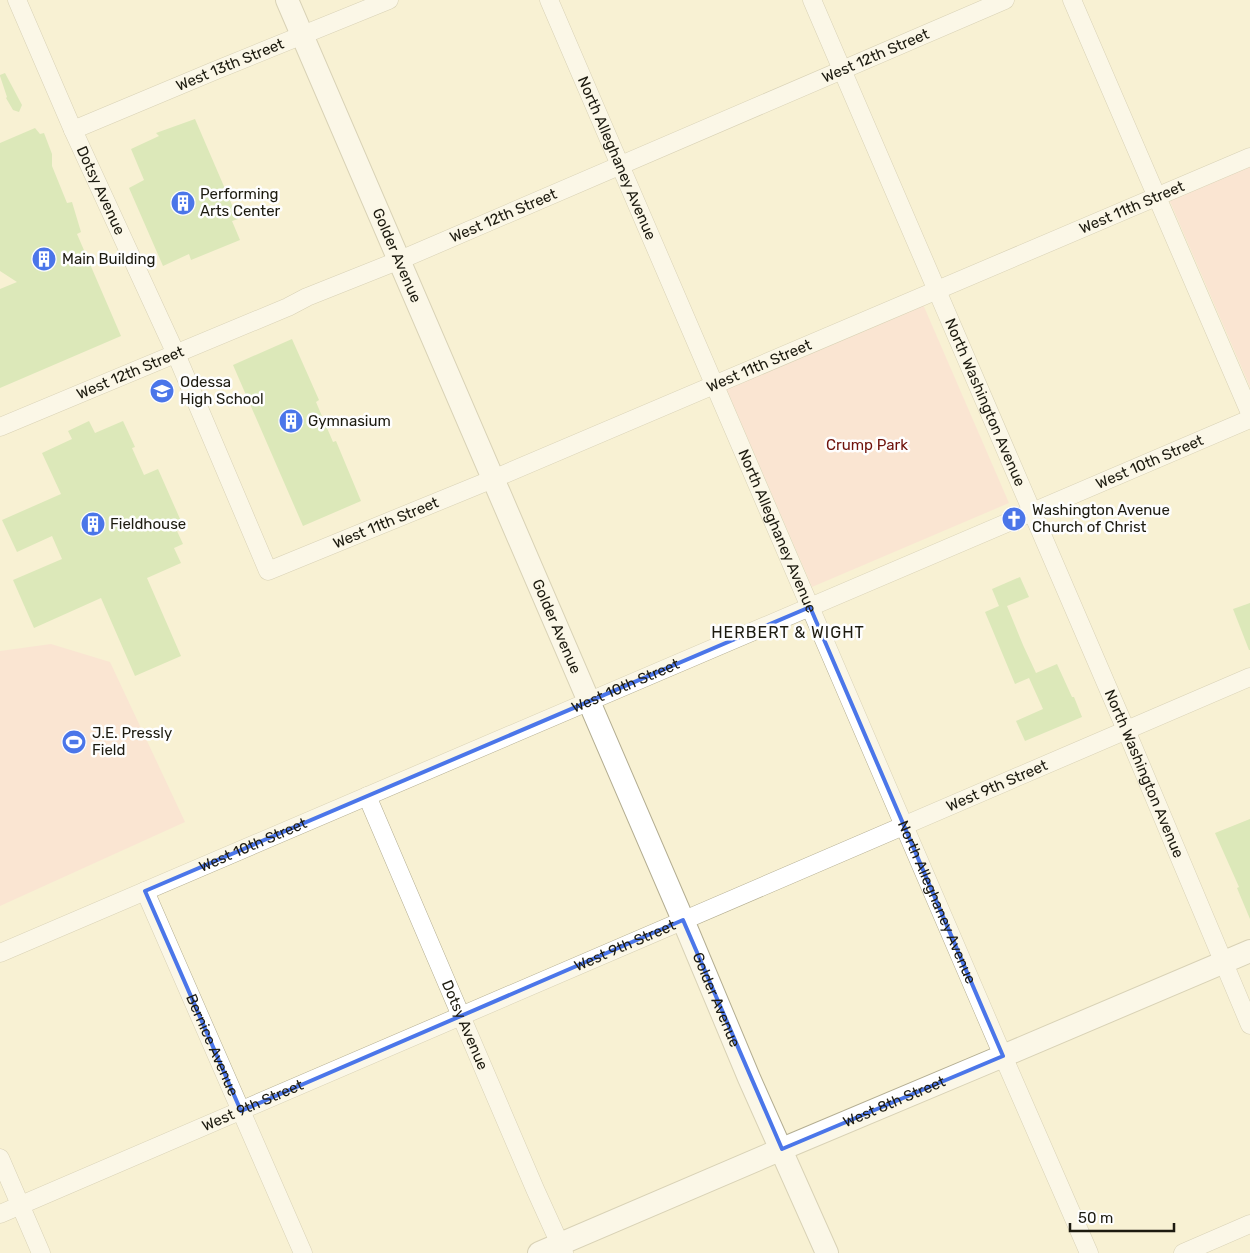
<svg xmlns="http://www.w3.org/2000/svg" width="1250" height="1253" font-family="Rubik,sans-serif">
<rect width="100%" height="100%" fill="#f8f1d3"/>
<!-- green -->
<g fill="#fcd8d1">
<path d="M1250,162V387L1168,197Z"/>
<path d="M922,302L1009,503L812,587L725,386Z"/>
<path d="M51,644L110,662L185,822L0,906V651Z"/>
</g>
<!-- building -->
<g fill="#bade9a">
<path d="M5,73L22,105L19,112L13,110L6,98L7,97L0,76V75Z"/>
<path d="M195,119L238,219L232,221L240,240L191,260L189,254L163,266L129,188L144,180L131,149L159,136L156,133Z"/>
<path d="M35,128L40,134L44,133L52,154V166L67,203L72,202L81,232L77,234L121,336L0,388V289L17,282L0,271V143Z"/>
<path d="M292,339L319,400L316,402L333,442L336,441L361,501L303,526L233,365Z"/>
<path d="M89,421L95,433L123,421L135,447L132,448L144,475L158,469L184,528L177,531L183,544L174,548L181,563L147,578L181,656L135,676L101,598L34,628L13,580L62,559L52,536L17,552L2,520L61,494L42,453L72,439L68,431Z"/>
<path d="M1020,577L1029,597L1007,606L1023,645L1036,673L1057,664L1072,697H1074L1082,717L1025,741L1016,721L1043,709L1029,678L1015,684L985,612L999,606L992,589Z"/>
<path d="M1250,603V650H1249L1233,609Z"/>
<path d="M1250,819V919L1237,888L1239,887L1215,833Z"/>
</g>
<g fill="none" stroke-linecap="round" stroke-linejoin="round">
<defs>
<g id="minor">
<path id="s1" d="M17,0L73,130L176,354L268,571L493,479L1250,157"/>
<path id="s2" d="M549,0L1003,1056L1089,1253"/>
<path id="s3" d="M812,0L1126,730L1250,1025"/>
<path d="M1072,0L1250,413"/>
<path id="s4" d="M73,130L214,71L389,0"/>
<path id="s5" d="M0,427L288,307L307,297L400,260L1005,0"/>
<path id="s6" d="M367,796L535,1189L564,1253"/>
<path id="s7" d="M145,891L303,1253"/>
<path id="s8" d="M0,953L1250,419"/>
<path d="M0,1158L41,1253"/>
<path id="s9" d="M0,1214L1250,677"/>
<path d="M1183,1253L1250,1224"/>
</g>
<g id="major">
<path id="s10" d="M287,0L683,920L749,1078L827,1253"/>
<path id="s11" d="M539,1253L782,1149L1003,1056L1250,951"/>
</g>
</defs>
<!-- minor casing -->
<use href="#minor" stroke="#b3ad91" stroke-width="19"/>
<!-- major casing -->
<use href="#major" stroke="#b3ad91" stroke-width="24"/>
<!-- minor -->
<use href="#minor" stroke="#fff" stroke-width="18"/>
<!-- major -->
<use href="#major" stroke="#fff" stroke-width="22"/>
</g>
<!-- marked area -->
<path d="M0 0H1250V1253H0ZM810,607L1003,1056L782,1149L683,920L241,1111L145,891Z" fill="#f8f1d3" fill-opacity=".55" fill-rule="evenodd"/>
<path fill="none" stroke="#4b76e9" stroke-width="4" stroke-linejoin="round" d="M810,607L1003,1056L782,1149L683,920L241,1111L145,891Z"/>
<!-- icons -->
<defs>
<symbol id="building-disc" viewBox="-11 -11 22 22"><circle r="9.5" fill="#4b76e9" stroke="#fefefe"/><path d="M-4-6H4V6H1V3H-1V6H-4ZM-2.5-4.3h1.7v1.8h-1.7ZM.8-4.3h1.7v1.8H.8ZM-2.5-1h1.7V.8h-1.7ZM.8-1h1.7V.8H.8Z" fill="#fff"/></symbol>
<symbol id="school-disc" viewBox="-11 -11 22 22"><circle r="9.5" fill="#4b76e9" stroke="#fefefe"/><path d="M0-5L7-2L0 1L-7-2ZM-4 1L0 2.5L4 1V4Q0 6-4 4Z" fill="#fff"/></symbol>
<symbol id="church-disc" viewBox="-11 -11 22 22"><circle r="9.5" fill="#4b76e9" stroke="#fefefe"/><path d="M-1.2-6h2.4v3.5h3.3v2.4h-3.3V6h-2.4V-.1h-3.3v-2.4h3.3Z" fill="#fff"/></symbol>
<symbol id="stadium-disc" viewBox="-11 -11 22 22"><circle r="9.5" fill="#4b76e9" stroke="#fefefe"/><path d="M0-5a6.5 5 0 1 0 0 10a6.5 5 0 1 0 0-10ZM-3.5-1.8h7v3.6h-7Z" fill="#fff"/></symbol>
</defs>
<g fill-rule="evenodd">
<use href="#building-disc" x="169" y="189" width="28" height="28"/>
<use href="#building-disc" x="30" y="245" width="28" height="28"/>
<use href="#school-disc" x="148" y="377" width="28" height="28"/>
<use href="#building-disc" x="277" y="407" width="28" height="28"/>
<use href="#church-disc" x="1000" y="505" width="28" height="28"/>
<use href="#building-disc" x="79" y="510" width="28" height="28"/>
<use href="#stadium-disc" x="60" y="728" width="28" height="28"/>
</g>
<g text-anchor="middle" stroke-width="5" stroke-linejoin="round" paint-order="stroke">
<!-- street labels -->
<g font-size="15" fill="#1d1b10" stroke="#fefefe">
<text dy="5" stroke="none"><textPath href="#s5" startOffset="951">West 12th Street</textPath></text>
<text dy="5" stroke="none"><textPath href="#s4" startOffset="170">West 13th Street</textPath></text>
<text dy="5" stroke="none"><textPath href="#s2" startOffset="172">North Alleghaney Avenue</textPath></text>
<text dy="5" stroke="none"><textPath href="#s1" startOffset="208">Dotsy Avenue</textPath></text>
<text dy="5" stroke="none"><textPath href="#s1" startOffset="1561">West 11th Street</textPath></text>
<text dy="5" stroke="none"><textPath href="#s5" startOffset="546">West 12th Street</textPath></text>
<text dy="5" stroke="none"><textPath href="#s10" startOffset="278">Golder Avenue</textPath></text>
<text dy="5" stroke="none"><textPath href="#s1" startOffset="1156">West 11th Street</textPath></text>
<text dy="5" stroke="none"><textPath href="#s5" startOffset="141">West 12th Street</textPath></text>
<text dy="5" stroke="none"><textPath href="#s3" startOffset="438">North Washington Avenue</textPath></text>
<text dy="5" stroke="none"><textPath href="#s8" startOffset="1250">West 10th Street</textPath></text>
<text dy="5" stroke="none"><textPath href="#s1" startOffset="751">West 11th Street</textPath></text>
<text dy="5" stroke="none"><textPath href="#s2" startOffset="578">North Alleghaney Avenue</textPath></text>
<text dy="5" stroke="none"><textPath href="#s10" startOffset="682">Golder Avenue</textPath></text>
<text dy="5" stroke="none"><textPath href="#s8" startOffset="680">West 10th Street</textPath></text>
<text dy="5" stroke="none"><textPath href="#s3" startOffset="842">North Washington Avenue</textPath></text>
<text dy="5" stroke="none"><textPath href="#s9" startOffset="1085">West 9th Street</textPath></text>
<text dy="5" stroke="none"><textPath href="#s8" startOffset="275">West 10th Street</textPath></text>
<text dy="5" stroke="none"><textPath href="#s2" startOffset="982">North Alleghaney Avenue</textPath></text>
<text dy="5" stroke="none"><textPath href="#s9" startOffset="680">West 9th Street</textPath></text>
<text dy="5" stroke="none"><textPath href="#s10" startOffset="1088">Golder Avenue</textPath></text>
<text dy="5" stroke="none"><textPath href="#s6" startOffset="249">Dotsy Avenue</textPath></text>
<text dy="5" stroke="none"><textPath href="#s7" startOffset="168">Bernice Avenue</textPath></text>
<text dy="5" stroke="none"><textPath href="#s11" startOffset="386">West 8th Street</textPath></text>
<text dy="5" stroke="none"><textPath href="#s9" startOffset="275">West 9th Street</textPath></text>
</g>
<!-- poi labels -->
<g font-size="15" fill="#1d1b10" stroke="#fefefe" text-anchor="start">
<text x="200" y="199">Performing<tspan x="200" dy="17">Arts Center</tspan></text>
<text x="62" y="264">Main Building</text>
<text x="180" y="387">Odessa<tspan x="180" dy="17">High School</tspan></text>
<text x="308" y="426">Gymnasium</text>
<text x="1032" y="515">Washington Avenue<tspan x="1032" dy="17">Church of Christ</tspan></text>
<text x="110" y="529">Fieldhouse</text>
<text x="92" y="738">J.E. Pressly<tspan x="92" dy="17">Field</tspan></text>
</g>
<!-- park labels -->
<g font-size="15" fill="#6f120b" stroke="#fefefe">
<text x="867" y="450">Crump Park</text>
</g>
<!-- neighbourhood labels -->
<g font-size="16" letter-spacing="1" fill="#1d1b10" stroke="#fefefe">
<text x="788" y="638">HERBERT &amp; WIGHT</text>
</g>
</g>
<!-- scale -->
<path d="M1070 1223v8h104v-8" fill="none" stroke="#1d1b10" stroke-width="2.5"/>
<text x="1078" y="1223" font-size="15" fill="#1d1b10" stroke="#fefefe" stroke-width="4" paint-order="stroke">50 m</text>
</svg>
